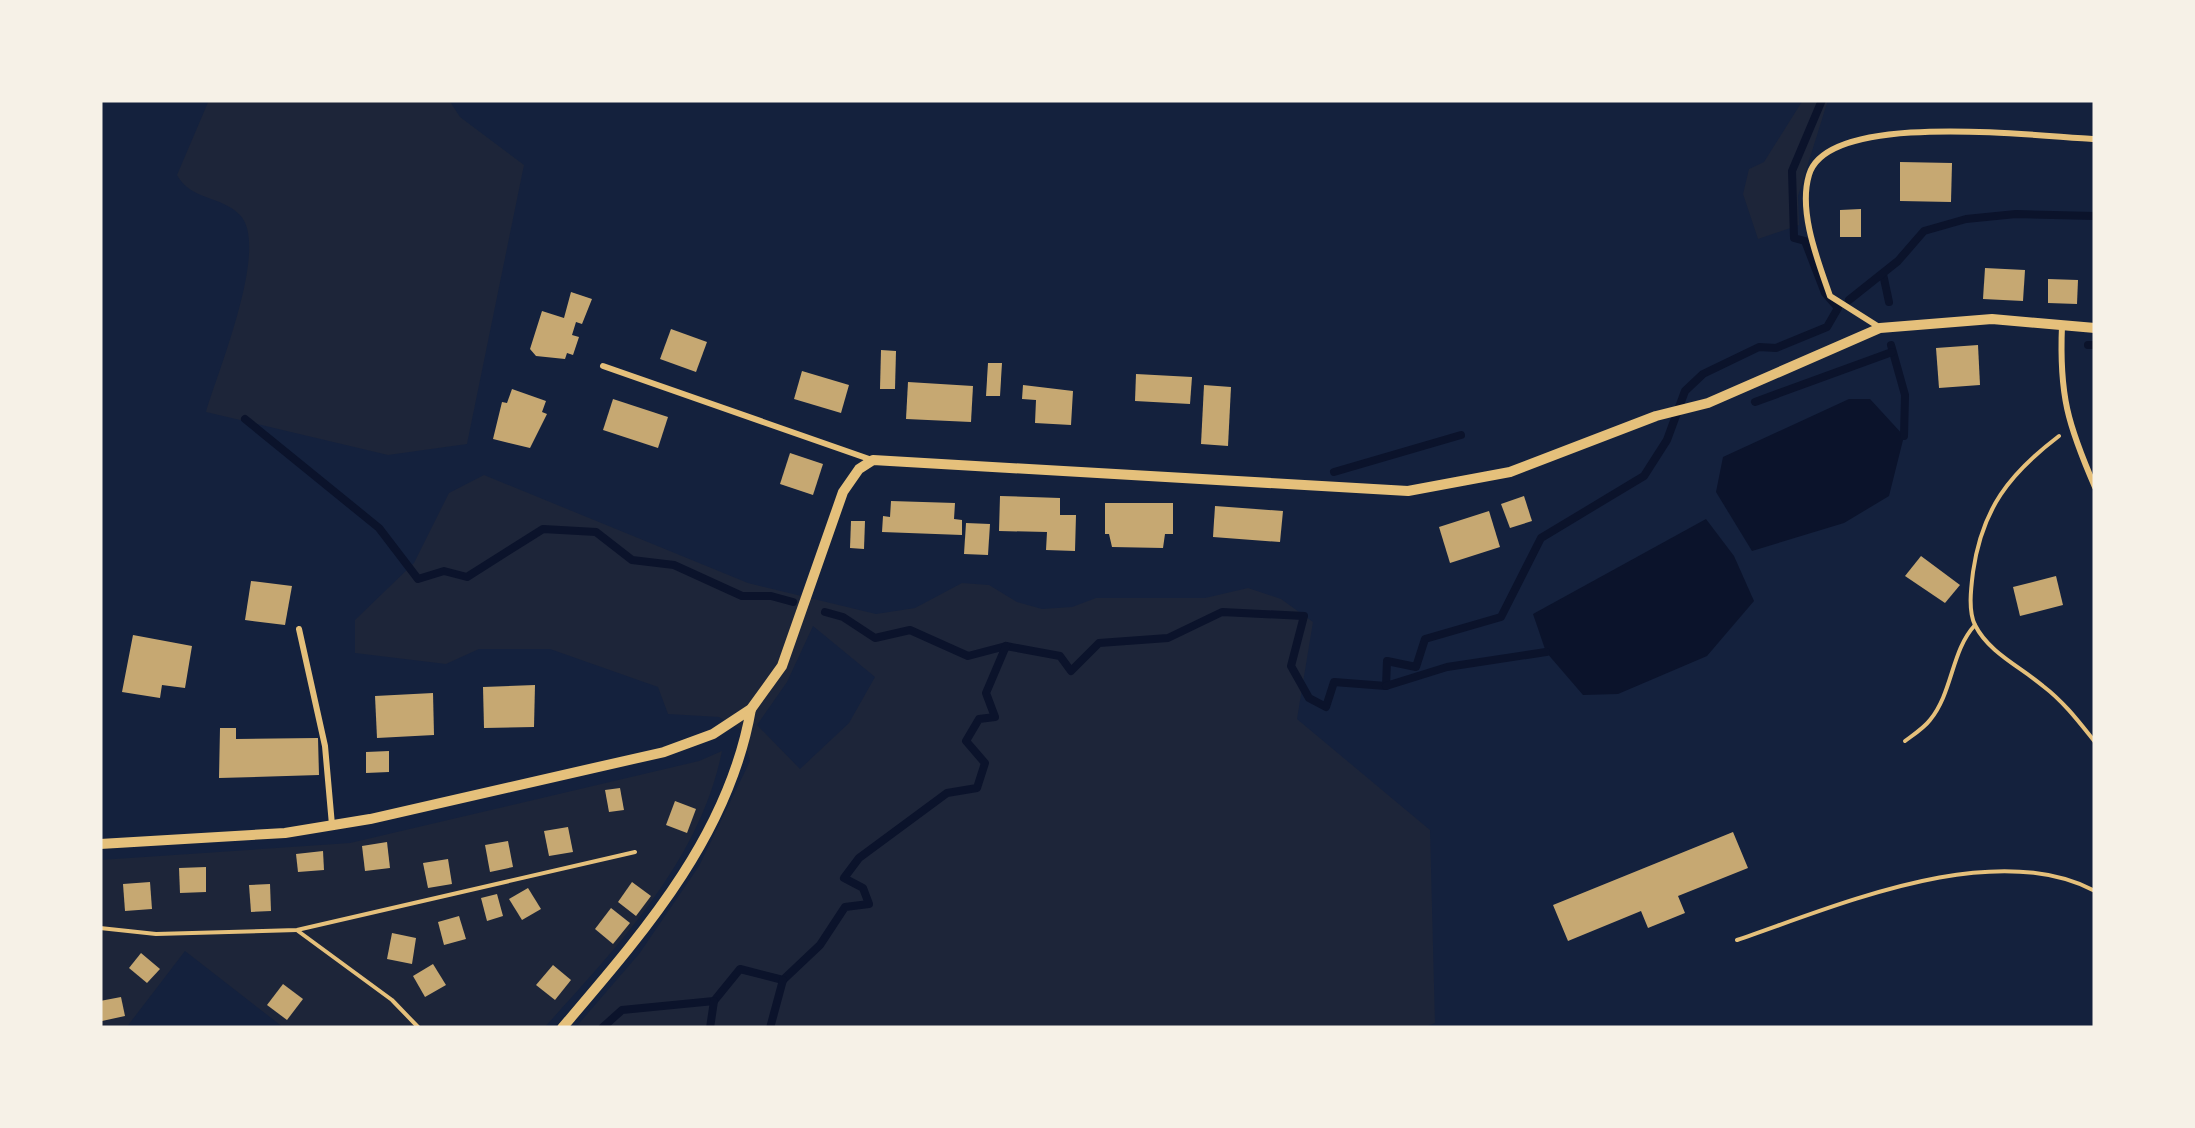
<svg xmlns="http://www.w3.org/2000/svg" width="2195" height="1128" font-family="Poppins,sans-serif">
<rect width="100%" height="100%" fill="#14213d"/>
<!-- green -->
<g fill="#1d2539" fill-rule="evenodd">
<path d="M209,100H449L460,117L524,165L467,444L388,455L206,412C218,371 270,246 240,215C222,196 190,200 177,175Z"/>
<path d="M1803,100H1828L1798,196L1799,225L1758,239L1743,194L1749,169L1764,162Z"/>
<path d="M484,475L748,583L876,614L915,608L962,583L989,585L1017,602L1042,609L1072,607L1096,598H1205L1248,588L1281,599L1313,622L1297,719L1430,830L1435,1023L1422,1028H575L639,954L699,866L750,761L742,730L719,717L668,714L658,687L550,649H479L446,664L355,653V620L414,563L449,493ZM813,626L875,677L849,723L800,769L757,725L787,682Z"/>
<path d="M722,751C700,861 617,947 544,1028H284L185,951L126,1028H100V860L350,843L699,761Z"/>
</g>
<!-- water -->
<g fill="#0b132b">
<path d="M1849,399H1870L1904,436L1889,496L1844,523L1752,551L1716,492L1723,457Z"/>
<path d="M1706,519L1734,556L1754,601L1707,656L1618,694L1583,695L1546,652L1533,614Z"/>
</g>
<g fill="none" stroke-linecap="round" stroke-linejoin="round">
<!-- stream -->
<g stroke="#0b132b" stroke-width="8">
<path d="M1883,274L1889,302"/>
<path d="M1849,300L1898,261L1924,231L1966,219L2016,214L2095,216"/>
<path d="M1891,345L1905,395L1904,436"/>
<path d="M2088,345H2095"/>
<path d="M1755,402L1892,352"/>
<path d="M245,419L379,528L418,579L444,571L467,577L543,529L596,532L632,560L674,565L742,596H771L793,602"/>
<path d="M1334,472L1461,435"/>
<path d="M825,612L843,617L875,638L910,630L968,656L1006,646L1060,656L1071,671L1099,643L1168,638L1222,612L1304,616L1291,666L1309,698L1326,707L1334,682L1386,686L1387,661L1416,667L1425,639L1501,617L1541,538L1644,476L1667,440L1685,391L1703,374L1759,347L1776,348L1827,327L1838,308L1825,293L1805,241L1794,238L1792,171L1822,100"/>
<path d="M1386,686L1447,667L1546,652"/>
<path d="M602,1028L622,1010L714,1001L740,969L783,980L820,945L845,907L869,904L863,888L844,878L859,858L947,793L977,788L985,763L966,741L979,719L995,717L986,693L1006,646"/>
<path d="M710,1028L714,1001"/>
<path d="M770,1028L783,980"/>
</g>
</g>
<!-- building -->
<g fill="#c6a872">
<path d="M1900,162L1952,163L1951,202L1900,201Z"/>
<path d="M1861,209V237H1840V210Z"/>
<path d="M1985,268L2025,270L2023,301L1983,299Z"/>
<path d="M2048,279L2078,280L2077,304L2048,303Z"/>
<path d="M571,292L592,299L582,324L576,322L572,335L579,337L573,355L567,353L565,359L536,356L530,349L542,311L564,318Z"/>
<path d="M671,329L707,342L696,372L660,359Z"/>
<path d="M1978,345L1980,385L1939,388L1936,348Z"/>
<path d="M881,350L896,351L895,389H880Z"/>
<path d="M988,363H1002L1000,396H986Z"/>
<path d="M802,371L849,385L841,413L794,399Z"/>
<path d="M1136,374L1192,377L1190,404L1135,401Z"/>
<path d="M908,382L973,386L971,422L906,419Z"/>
<path d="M1023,385L1073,391L1071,425L1035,423L1036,400L1022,399Z"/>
<path d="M1204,385L1231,387L1228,446L1201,444Z"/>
<path d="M512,389L546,401L542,412L547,414L530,448L493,439L502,402L507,403Z"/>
<path d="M613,399L668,417L658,448L603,430Z"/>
<path d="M790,453L823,464L813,495L780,484Z"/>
<path d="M1000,496L1060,498V515H1076L1075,551L1046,550L1047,532L999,531Z"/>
<path d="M1524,496L1532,521L1510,528L1501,504Z"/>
<path d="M891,501L955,503L954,519L962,520V535L882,532L883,516L890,517Z"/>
<path d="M1105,503H1173V534H1165L1163,548L1112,547L1109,534H1105Z"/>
<path d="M1215,506L1283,511L1280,542L1213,537Z"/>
<path d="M1489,511L1500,547L1450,563L1439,527Z"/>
<path d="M851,521H865L864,549L850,548Z"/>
<path d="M966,523L990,524L988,555L964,554Z"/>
<path d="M1921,556L1960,585L1945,603L1905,576Z"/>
<path d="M2056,576L2063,605L2020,616L2013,587Z"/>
<path d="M251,581L292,586L285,625L245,620Z"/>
<path d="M133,635L192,646L185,688L162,685L160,698L122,692Z"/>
<path d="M535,685L534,727L484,728L483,687Z"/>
<path d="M433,693L434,735L377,738L375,696Z"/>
<path d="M220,728H236V739L318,738L319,775L219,778Z"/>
<path d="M389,751V772L366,773V752Z"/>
<path d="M620,788L624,810L609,812L605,790Z"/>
<path d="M675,801L696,809L687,833L666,825Z"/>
<path d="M568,827L573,852L549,856L544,831Z"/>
<path d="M1733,832L1748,868L1678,896L1685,913L1648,928L1641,911L1568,941L1553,905Z"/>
<path d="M508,841L513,867L490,872L485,845Z"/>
<path d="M387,842L390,868L365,871L362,846Z"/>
<path d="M323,851L324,870L298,872L296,854Z"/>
<path d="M448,859L452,884L428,888L423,863Z"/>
<path d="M206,867V892L180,893L179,868Z"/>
<path d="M150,882L152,909L125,911L123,884Z"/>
<path d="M632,882L651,896L636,916L618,902Z"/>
<path d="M270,884L271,911L251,912L249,885Z"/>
<path d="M528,888L541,909L522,920L509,899Z"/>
<path d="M497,894L503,916L487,921L481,898Z"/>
<path d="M611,908L630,923L613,944L595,929Z"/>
<path d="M459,916L466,939L444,945L438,922Z"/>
<path d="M392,933L416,938L412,964L387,959Z"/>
<path d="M141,953L160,969L147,983L129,968Z"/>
<path d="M433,964L446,985L425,997L413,976Z"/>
<path d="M553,965L571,980L555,1000L536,985Z"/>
<path d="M283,984L303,999L287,1020L267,1005Z"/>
<path d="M121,997L125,1016L102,1021L100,1001Z"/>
</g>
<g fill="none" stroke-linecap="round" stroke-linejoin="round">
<!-- path -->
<g stroke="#e5c07b" stroke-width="4">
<path d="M2059,436C2009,474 1982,509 1973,572C1971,588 1968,611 1975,625C1989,653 2021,667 2043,686C2064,702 2079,722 2095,742"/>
<path d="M1905,741C1913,735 1924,728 1930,720C1953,692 1951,651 1975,625"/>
<path d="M100,928L156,934L297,930L635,852"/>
<path d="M298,931L392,1000L419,1028"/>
<path d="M1737,940C1837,906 1993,837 2095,891"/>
</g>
<!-- service -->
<g stroke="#e5c07b" stroke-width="6">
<path d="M2062,326C2059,395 2068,425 2095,487"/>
<path d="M1879,327L1830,296C1818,261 1798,212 1809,175C1828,109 2040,137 2095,139"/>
<path d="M603,366L872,460"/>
<path d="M299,629L325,746L332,825"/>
</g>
<!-- minor -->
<g stroke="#e5c07b" stroke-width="10">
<path d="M100,844L285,833L370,819L664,752L713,734L751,709L782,666L843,492L859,469L873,460L1408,491L1510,472L1656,416L1708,403L1880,328L1992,319L2095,328"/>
<path d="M562,1028C643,933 729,836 751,709"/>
</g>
</g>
<!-- border -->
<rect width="2195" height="1128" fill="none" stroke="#f6f1e7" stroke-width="205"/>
</svg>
